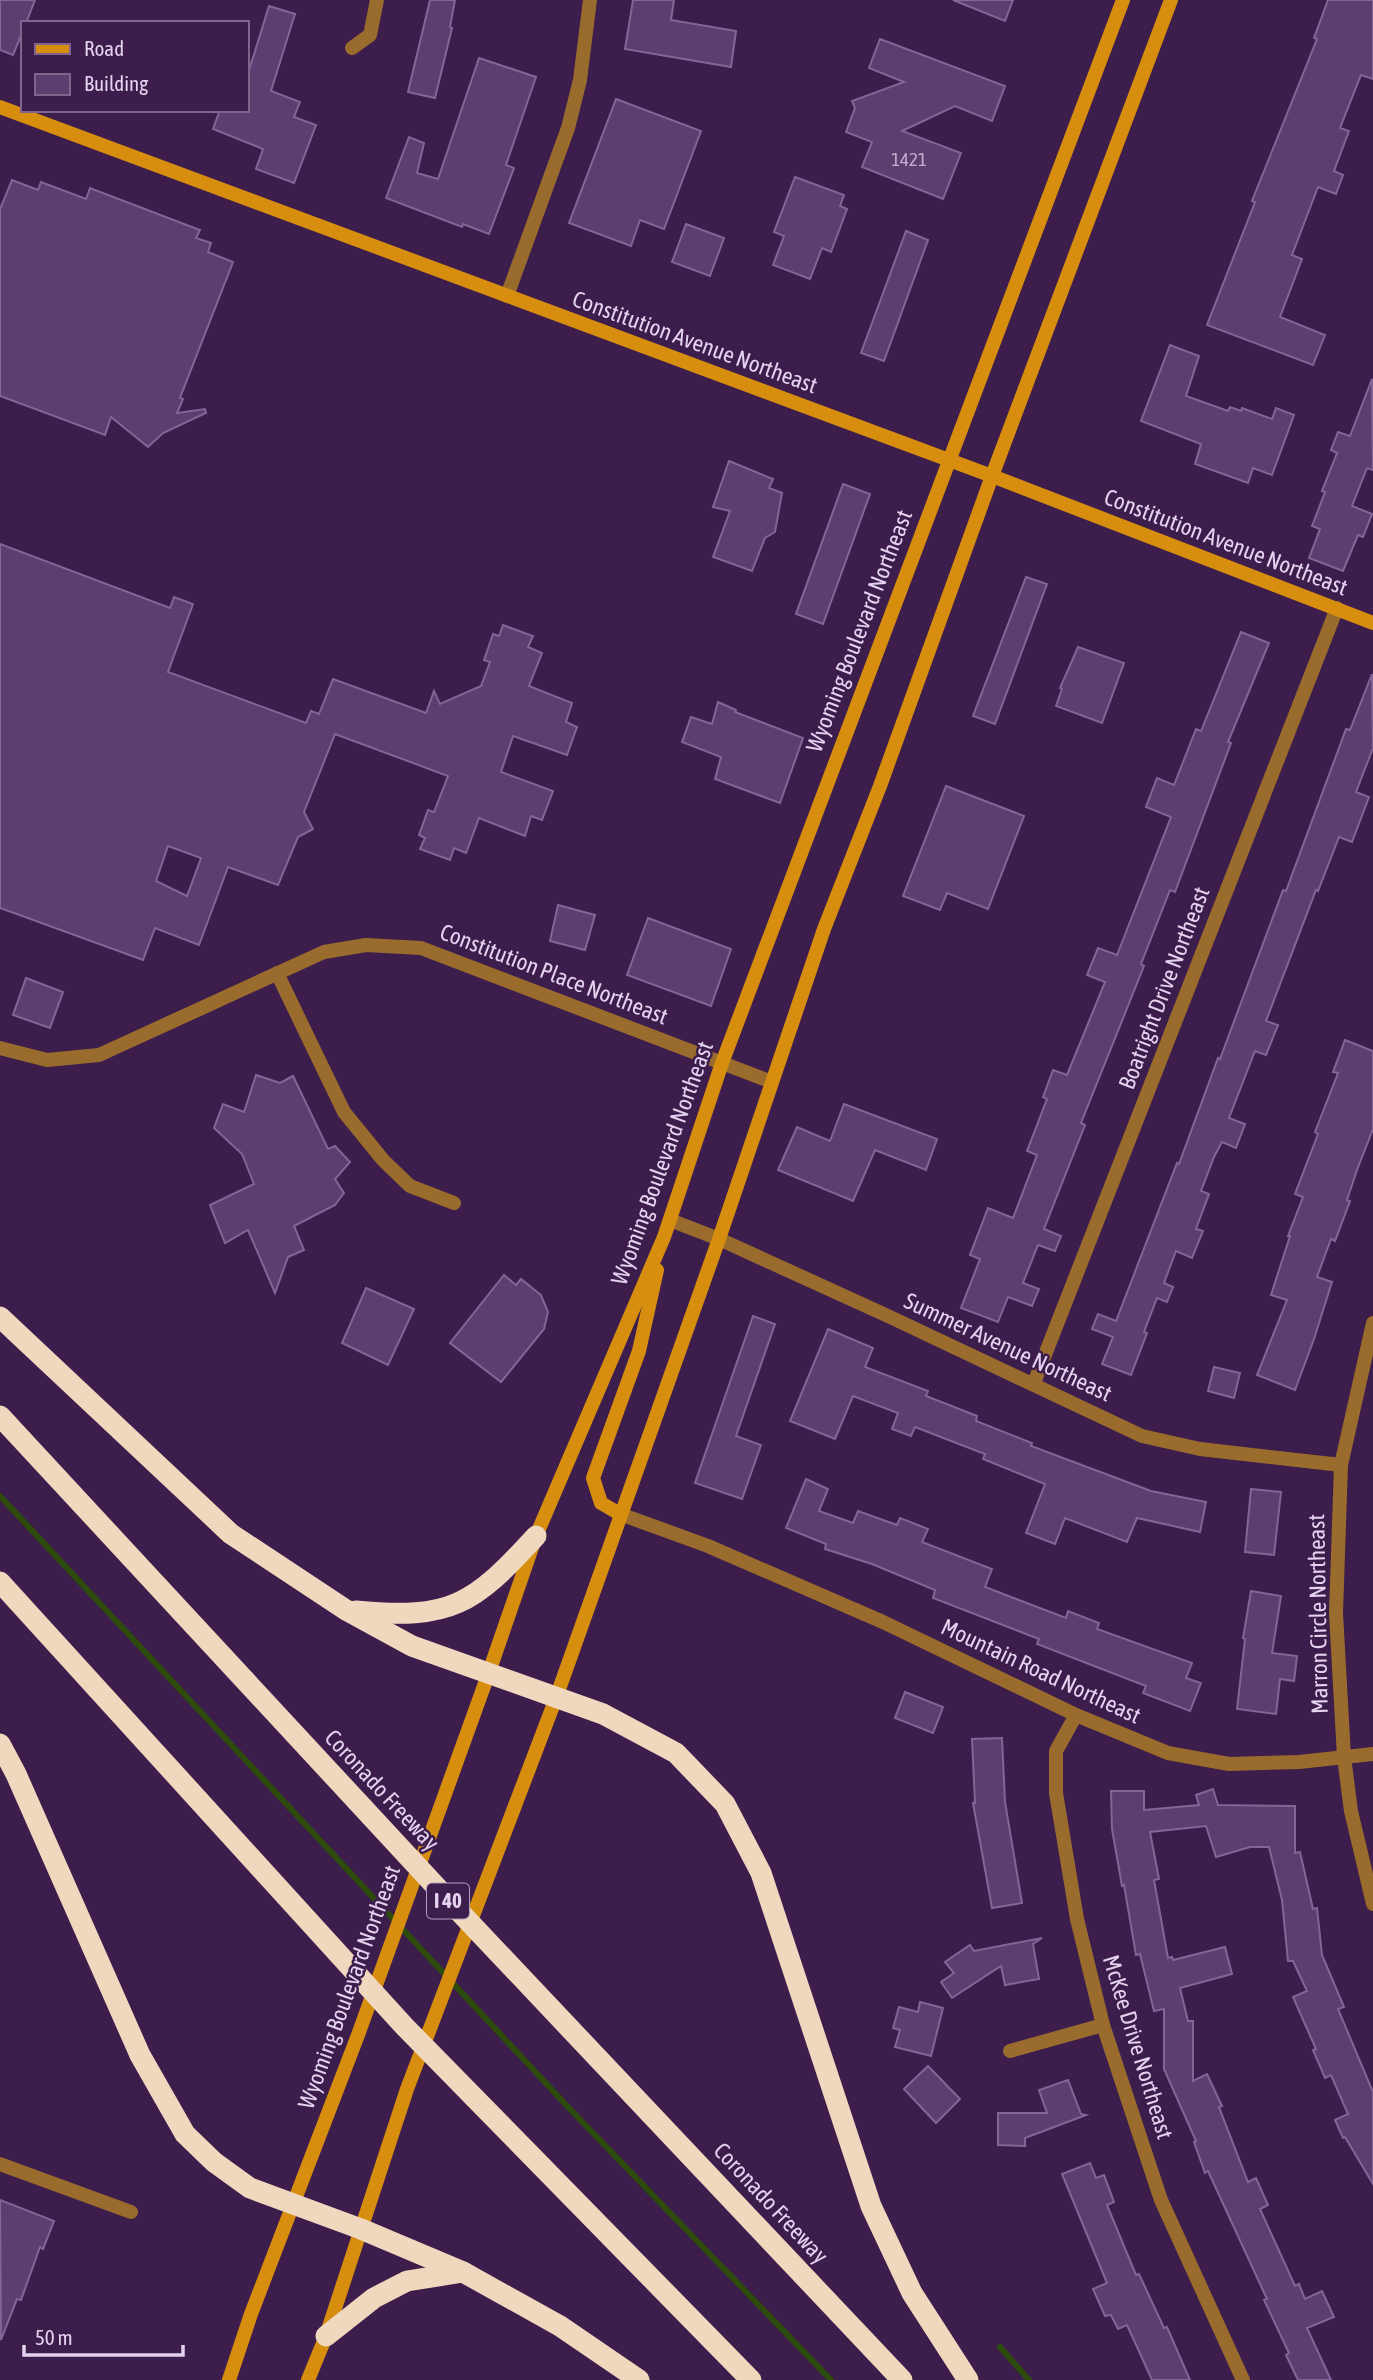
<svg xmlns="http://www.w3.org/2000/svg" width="1373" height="2380" font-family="'Asap Condensed',sans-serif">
<rect width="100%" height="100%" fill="#3c1d4c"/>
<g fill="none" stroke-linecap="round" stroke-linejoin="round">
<!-- stream -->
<g stroke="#2d4b0d" stroke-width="6">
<path d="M0,1496L568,2107L831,2380"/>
<path d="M1000,2347L1029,2380"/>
</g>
</g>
<!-- building -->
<g fill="#5e3e70" stroke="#856499" stroke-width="2" fill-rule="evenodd">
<path d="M0,0H35L26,23H23V31L13,55L0,50Z"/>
<path d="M430,0H455L450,27L452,28L435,98L408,92Z"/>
<path d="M633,0H674L671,20L736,31L731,67L625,49Z"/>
<path d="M953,0H1013L1005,21Z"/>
<path d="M1328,0H1373V79L1361,75L1340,128L1349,131L1334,171L1343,175L1336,194L1318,187L1292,255L1302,259L1280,317L1325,335L1313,365L1207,325L1255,202L1252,201L1317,39L1314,38Z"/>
<path d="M269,6L295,14L271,91L300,102L294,117L316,125L294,183L256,169L263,149L213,129L220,110H247V77Z"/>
<path d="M880,39L1005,86L992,121L955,106L902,131L961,153L943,199L862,167L872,142L846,132L855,108L852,101L904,82L869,68Z"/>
<path d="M479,58L536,77L506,165L514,168L489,234L463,224L462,227L386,198L409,137L424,143L417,173L438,179Z"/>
<path d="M616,99L701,131L664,229L640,220L631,246L569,223Z"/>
<path d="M795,177L844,195L840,206L847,209L831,252L822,248L810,279L773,265L784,236L774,232Z"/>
<path d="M12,180L38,190L41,182L86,199L90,188L200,230L196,238L211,243L208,252L233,262L180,398L183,399L177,413L205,409L206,413L163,433L148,447L111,417L105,435L0,396V209Z"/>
<path d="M686,224L724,238L710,276L672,262Z"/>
<path d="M906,231L928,240L884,361L861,353Z"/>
<path d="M1170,345L1199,356L1186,396L1228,411L1230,407L1241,411L1242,408L1272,419L1276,408L1294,415L1272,475L1253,468L1248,483L1195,464L1201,444L1141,421Z"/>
<path d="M1372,379L1373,470L1367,468L1352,506L1372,514L1363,537L1358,535L1343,571L1309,558L1320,529L1312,526L1325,492L1322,491L1337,453L1331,450L1338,432L1350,436Z"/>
<path d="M729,461L773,479L769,488L782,493L775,532L765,538L752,571L713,557L730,511L713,507Z"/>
<path d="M843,484L870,494L823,624L796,614Z"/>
<path d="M0,544L170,608L174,597L193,604L168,672L306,723L311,711L319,714L333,679L426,713L434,691L440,704L481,686L490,662L484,660L493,634L499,636L503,625L533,636L528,647L542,653L529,686L572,703L566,722L577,727L567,755L513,736L501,772L553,791L542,820L531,816L525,836L479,818L466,853L454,848L450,860L420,849L425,838L419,835L428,810L434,812L448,776L335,734L304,812L313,829L298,837L278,885L228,867L199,945L155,928L143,960L0,908ZM168,846L201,858L187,896L156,881Z"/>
<path d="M1026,577L1047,584L995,724L973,716Z"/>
<path d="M1241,632L1269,643L1228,742L1231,743L1175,892L1170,890L1141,964L1144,966L1081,1123L1085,1125L1044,1229L1061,1236L1055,1251L1038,1245L1023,1283L1039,1289L1032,1306L1008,1297L998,1322L961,1308L980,1259L970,1255L988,1208L1013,1218L1037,1155L1027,1151L1047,1099L1043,1097L1053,1070L1067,1075L1105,982L1087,975L1098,948L1117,955L1171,817L1146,807L1157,778L1174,785L1196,729L1201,731Z"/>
<path d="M1078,647L1124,663L1102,723L1056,706L1062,689L1060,688Z"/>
<path d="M1372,674L1373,748L1356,792L1369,797L1352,842L1339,837L1318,891L1316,890L1266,1021L1278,1025L1266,1055L1255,1051L1229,1118L1245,1124L1236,1148L1222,1142L1214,1157L1201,1191L1209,1194L1196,1229L1203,1231L1192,1258L1176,1251L1164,1283L1173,1287L1167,1302L1157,1298L1144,1332L1147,1333L1131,1375L1102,1364L1113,1337L1092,1329L1098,1314L1116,1321L1177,1163L1179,1164L1218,1058L1220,1059L1283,890L1286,891L1346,729L1350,730Z"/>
<path d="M718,702L736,710L735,712L803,738L780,803L715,779L721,757L682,742L691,717L712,724Z"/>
<path d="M946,786L1024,816L988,909L947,893L940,910L903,896Z"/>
<path d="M558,905L595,915L585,950L550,941Z"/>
<path d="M648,918L731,949L711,1006L627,975Z"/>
<path d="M26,978L63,992L50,1028L13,1015Z"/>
<path d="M1345,1040L1373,1051V1129L1357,1170L1347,1200L1350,1201L1335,1241L1331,1239L1317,1277L1332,1282L1314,1339L1295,1390L1257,1375L1287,1300L1271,1295L1290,1236H1288L1303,1197L1295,1194L1318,1134L1315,1132L1338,1073L1333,1072Z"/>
<path d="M256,1075L280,1083L293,1076L328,1149L335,1146L350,1162L335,1179L344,1193L335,1205L294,1226L304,1250L288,1257L275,1293L248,1230L225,1243L210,1205L254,1184L242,1154L214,1128L223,1104L244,1112Z"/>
<path d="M844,1104L937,1139L926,1170L875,1150L853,1201L778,1170L797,1127L830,1141Z"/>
<path d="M504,1275L516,1285L521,1279L541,1295L548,1312L544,1329L501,1382L450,1343Z"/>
<path d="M366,1288L414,1309L388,1365L342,1343Z"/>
<path d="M753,1316L775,1324L736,1436L761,1445L742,1499L695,1483Z"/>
<path d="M828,1329L873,1348L865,1367L928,1391L926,1396L977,1416L976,1421L1032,1443L1031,1446L1151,1491L1206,1502L1200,1532L1137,1518L1127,1542L1065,1518L1055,1544L1026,1533L1045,1484L983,1459L985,1454L915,1427L911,1436L892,1429L898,1413L853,1396L835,1439L790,1421Z"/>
<path d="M1214,1367L1240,1373L1234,1398L1208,1391Z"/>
<path d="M806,1479L828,1489L819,1511L853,1523L858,1511L897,1525L900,1518L928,1529L922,1542L992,1569L985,1587L1066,1618L1068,1611L1099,1623L1097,1629L1192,1663L1186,1678L1201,1683L1190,1711L1143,1693L1146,1686L1037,1644L1039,1639L933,1598L935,1590L872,1564L825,1549L826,1544L786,1528Z"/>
<path d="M1251,1489L1281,1492L1274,1555L1245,1552Z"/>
<path d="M1251,1591L1281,1596L1272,1653L1297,1656L1294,1681L1280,1679L1276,1714L1237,1709L1245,1639L1243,1638Z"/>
<path d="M905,1692L943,1707L933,1733L895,1718Z"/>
<path d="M1002,1738L1005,1802L1022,1903L992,1908L973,1803H975L972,1739Z"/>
<path d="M1213,1789L1218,1805L1295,1806V1853L1300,1852L1313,1909L1317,1908L1322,1955L1344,2007L1338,2009L1373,2092V2184L1345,2137L1343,2138L1335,2120L1348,2114L1331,2075L1325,2078L1313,2050L1316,2049L1293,1997L1307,1991L1293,1961H1288L1282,1900L1269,1847H1250L1216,1857L1206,1826L1150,1832L1159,1879L1154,1880L1168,1958L1172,1957L1173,1960L1225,1947L1232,1974L1180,1988L1188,2021H1193V2081L1207,2074L1222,2106L1219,2107L1248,2182L1256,2178L1268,2205L1260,2209L1295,2286L1299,2284L1305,2299L1322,2291L1334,2317L1307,2328L1331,2380H1298L1286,2355L1289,2353L1264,2300L1267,2299L1208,2171L1205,2173L1194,2142L1196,2141L1164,2069V2009L1154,2011L1140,1954L1136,1955L1124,1885L1122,1886L1112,1829L1111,1791H1144V1810L1199,1805L1196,1795Z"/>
<path d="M1042,1938L1033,1944L1039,1979L1005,1985L1001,1966L952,1998L941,1982L954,1973L945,1962L970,1945L974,1951Z"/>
<path d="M920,2002L943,2008L931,2056L895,2047L900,2030L893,2028L899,2007L918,2012Z"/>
<path d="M928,2066L960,2099L936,2123L904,2089Z"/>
<path d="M1068,2080L1081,2114L1086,2115L1025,2138V2146L998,2145V2113H1047L1039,2090Z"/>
<path d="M1090,2163L1096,2178L1104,2175L1114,2202L1107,2205L1136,2275L1139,2274L1164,2328L1167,2327L1190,2380H1152L1127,2325L1118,2329L1111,2315L1105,2316L1093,2289L1107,2283L1062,2174Z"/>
<path d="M0,2200L54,2221L43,2249L40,2247L21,2300L17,2299L1,2340Z"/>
</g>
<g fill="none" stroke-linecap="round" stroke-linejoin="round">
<!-- street -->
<g stroke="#996c2d" stroke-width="14">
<path d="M352,48L370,35L377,0"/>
<path d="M507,296L568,128L580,80L590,0"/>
<path d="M277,973L344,1112L383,1160L410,1186L454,1203"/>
<path d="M0,1048L47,1060L99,1055L324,952L366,945L421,948L772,1082"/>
<path d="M670,1220L719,1239L888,1316L1142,1436L1200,1449L1341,1465"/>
<path d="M1373,1323L1341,1465L1336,1613L1344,1757L1351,1811L1373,1904"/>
<path d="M1034,1383L1337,608"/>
<path d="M620,1514L708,1546L883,1622L1076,1715L1168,1753L1229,1764L1299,1762L1373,1754"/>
<path d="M1076,1715L1056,1751V1793L1077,1919L1103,2025L1161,2200L1243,2380"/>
<path d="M1010,2051L1103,2025"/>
<path d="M0,2164L131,2212"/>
</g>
<!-- secondary -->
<g stroke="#d78e0f" stroke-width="14">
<path d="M0,107L992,476L1373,623"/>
<path d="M620,1514L601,1503L593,1478L639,1351L657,1270"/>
<path d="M229,2380L251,2314L358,2035L488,1675L536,1536L664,1237L722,1063L1123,0"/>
<path d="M308,2380L326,2336L407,2089L556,1698L719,1239L824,929L880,786L992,476L1171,0"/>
</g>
<!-- highway -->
<g stroke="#efd8be" stroke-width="21">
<path d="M0,1317L231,1534L346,1610L412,1646L603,1714L676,1753L725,1804L761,1873L871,2206L912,2293L968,2380"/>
<path d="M0,1416L455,1907L902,2380"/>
<path d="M0,1582L405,2027L751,2380"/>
<path d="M356,1611C451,1620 473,1605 536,1536"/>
<path d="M0,1744L16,1774L140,2055L185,2134L214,2162L250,2188L361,2229L463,2272L560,2326L639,2380"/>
<path d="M326,2336L374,2298L407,2281L463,2272"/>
</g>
</g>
<g text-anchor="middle" stroke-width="5" stroke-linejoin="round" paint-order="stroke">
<!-- number labels -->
<g font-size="19" fill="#c2adcf">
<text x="909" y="166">1421</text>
</g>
<!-- shield labels -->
<rect fill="#3c1d4c" stroke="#b29cbe" stroke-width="2" x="427" y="1883.5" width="42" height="35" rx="5"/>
<g font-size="21" font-weight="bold" fill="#e4d2ef">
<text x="448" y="1908">I 40</text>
</g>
<!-- street labels -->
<g font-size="23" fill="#e4d2ef" stroke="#3c1d4c">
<text transform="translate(695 342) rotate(20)" y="8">Constitution Avenue Northeast</text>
<text transform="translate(1226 542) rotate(21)" y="8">Constitution Avenue Northeast</text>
<text transform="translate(859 631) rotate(-69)" y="8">Wyoming Boulevard Northeast</text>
<text transform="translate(554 974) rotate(21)" y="8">Constitution Place Northeast</text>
<text transform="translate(1164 988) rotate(-69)" y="8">Boatright Drive Northeast</text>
<text transform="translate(662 1163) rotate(-70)" y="8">Wyoming Boulevard Northeast</text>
<text transform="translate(1008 1347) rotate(25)" y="8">Summer Avenue Northeast</text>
<text transform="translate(1318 1614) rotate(-91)" y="8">Marron Circle Northeast</text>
<text transform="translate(1041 1671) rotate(25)" y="8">Mountain Road Northeast</text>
<text transform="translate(382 1790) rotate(47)" y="8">Coronado Freeway</text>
<text transform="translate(349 1987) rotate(-70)" y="8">Wyoming Boulevard Northeast</text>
<text transform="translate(1138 2047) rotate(73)" y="8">McKee Drive Northeast</text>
<text transform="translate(771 2203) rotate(47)" y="8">Coronado Freeway</text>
</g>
</g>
<!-- legend -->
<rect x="21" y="21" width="228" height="91" fill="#3c1d4c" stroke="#7f658d" stroke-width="2"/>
<rect x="35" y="44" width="35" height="10" fill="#d78e0f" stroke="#7f658d" stroke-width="2"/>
<text x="84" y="56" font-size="21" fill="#e4d2ef">Road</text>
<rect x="35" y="74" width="35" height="21" fill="#5e3e70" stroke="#7f658d" stroke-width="2"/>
<text x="84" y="91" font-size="21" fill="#e4d2ef">Building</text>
<!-- scale -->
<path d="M24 2345v10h159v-10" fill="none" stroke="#e4d2ef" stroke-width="3.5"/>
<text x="35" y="2345" font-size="21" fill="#e4d2ef" stroke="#3c1d4c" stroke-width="5" paint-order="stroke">50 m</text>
</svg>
